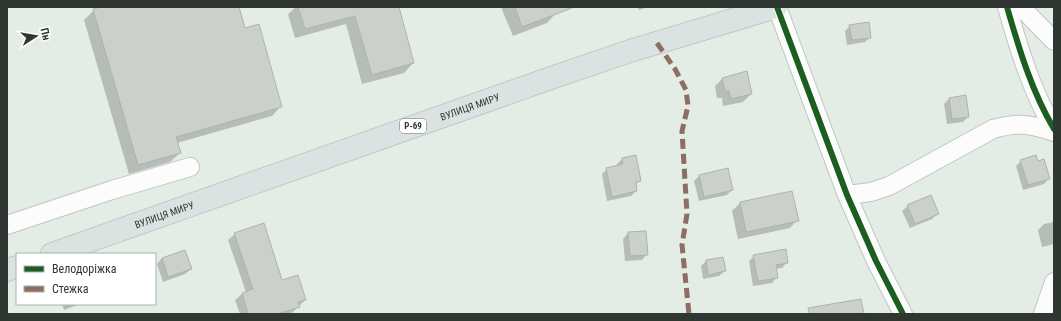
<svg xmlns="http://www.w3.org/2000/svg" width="1061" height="321" font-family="'Roboto Condensed',sans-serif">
<rect width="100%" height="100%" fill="#e4ece6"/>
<!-- shadow -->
<g fill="#0003">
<path d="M105,7H238L244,29L281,106L272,116L177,143L180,153L170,162L129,174L84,20L94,10Z"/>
<path d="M296,7H398L413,63L404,73L362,84L346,24L295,38L288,14Z"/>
<path d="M501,7H554L556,13L547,23L513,36Z"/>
<path d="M638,7H648L639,10Z"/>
<path d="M850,26L870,37L865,42L847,45L845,31Z"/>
<path d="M722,79L751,94L743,102L723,106L722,98H717L715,86Z"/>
<path d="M965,96L968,117L963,122L947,124L944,104L949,99Z"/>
<path d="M635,156L640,180L635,185L636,191L631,196L607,201L602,174L607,169L617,166V164L622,159Z"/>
<path d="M1021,161L1049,178L1044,184L1023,190L1016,166Z"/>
<path d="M727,169L732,190L727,195L699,201L694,181L699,176Z"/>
<path d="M791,192L797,220L790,228L738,239L732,211L740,203Z"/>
<path d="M908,206L938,213L932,219L910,228L902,211Z"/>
<path d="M1054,222V244L1042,247L1038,230L1044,224Z"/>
<path d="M628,233L647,254L642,260L625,261L623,239Z"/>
<path d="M235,234L281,281L305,300L292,313L240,314L235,300L242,294L246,292L228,240Z"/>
<path d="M185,251L191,269L185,274L163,282L157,264L162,258Z"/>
<path d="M754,256L787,262L782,268L775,269L777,277L772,283L753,286L749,261Z"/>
<path d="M722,258L725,271L719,276L703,279L701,266L706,261Z"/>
<path d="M62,304H80L64,310Z"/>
</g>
<!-- building -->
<g fill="#ccd0ca" stroke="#afb3ad">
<path d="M101,7H239L245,28L259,24L282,107L176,137L181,153L138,165L93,9Z"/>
<path d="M298,7H399L414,63L372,75L355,16L305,29Z"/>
<path d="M515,7H572V8L522,27Z"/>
<path d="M869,22L871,38L852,40L849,25Z"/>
<path d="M747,71L752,94L731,99L729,91H725L722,78Z"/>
<path d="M966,95L969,117L952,119L949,98Z"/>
<path d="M636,155L641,181L636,182L637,191L612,197L606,168L623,164L622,158Z"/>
<path d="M1036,155L1038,161L1044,159L1050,179L1028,185L1020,160Z"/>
<path d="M728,168L733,190L704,197L699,175Z"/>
<path d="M792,191L799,221L746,232L740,202Z"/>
<path d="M931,195L939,214L915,224L907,205Z"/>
<path d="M264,223L282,280L298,275L306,300L298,302L300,307L277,314H248L242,293L253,289L234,233Z"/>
<path d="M646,231L648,255L630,256L628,232Z"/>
<path d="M786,249L788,263L776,265L778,278L758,281L753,255Z"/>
<path d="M185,250L192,269L168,277L162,258Z"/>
<path d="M723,257L726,271L708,275L706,260Z"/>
<path d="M861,299L864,314H809L808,308Z"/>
</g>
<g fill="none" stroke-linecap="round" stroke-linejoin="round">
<defs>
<g id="minor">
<path d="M777,7L847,195L876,261L903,314"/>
<path d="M1007,7C1019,49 1032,92 1054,129"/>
<path d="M1021,7L1054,41"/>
<path d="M847,195L871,192L889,186L993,129C1018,122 1030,124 1054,132"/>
<path d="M7,225L112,190L190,167"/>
<path d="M1043,314L1054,282"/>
</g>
<g id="major">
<path id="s1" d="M52,254L548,79L630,51L776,7"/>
<path d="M7,270L17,267"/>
</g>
</defs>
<!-- minor casing -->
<use href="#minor" stroke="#c0c6c1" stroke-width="20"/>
<!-- major casing -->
<use href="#major" stroke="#c4c8c5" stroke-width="24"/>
<!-- minor -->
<use href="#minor" stroke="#fbfcfb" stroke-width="18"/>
<!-- major -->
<use href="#major" stroke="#dae3e2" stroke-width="22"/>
<!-- quiet -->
<path stroke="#8d6e63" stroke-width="5" stroke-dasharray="10 5" stroke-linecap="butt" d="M657,43L675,69L686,90L688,106L682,131L687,214L682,245L689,314"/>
<defs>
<g id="cycleway">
<path d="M777,7L847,195L876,261L903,314"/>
<path d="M1007,7C1019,49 1032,92 1054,129"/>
</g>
</defs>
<!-- cycleway casing -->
<use href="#cycleway" stroke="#fff" stroke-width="8"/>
<!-- cycleway -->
<use href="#cycleway" stroke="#1b5e20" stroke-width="6"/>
</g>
<g text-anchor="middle" stroke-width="3" stroke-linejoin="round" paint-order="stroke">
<!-- shield labels -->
<rect fill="#fff" stroke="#6e726f" stroke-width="1" x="400" y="119" width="26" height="14" rx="3"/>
<g font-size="9" font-weight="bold" fill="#303631">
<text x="413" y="129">Р-69</text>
</g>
<!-- street labels -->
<g font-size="10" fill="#303631" stroke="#fff">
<text dy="4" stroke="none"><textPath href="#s1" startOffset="443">ВУЛИЦЯ МИРУ</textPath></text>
<text dy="4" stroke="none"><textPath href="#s1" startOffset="119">ВУЛИЦЯ МИРУ</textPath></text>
</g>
</g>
<!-- border -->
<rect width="1061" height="321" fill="none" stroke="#303631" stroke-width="16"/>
<!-- legend -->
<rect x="16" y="253" width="140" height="52" fill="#ffffff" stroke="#acafad"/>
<rect x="24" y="266" width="20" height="6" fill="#1b5e20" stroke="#acafad"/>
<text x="52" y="273" font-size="12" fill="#303631">Велодоріжка</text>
<rect x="24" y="286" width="20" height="6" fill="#8d6e63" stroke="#acafad"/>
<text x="52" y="293" font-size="12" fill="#303631">Стежка</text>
<!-- north arrow -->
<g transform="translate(36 36) rotate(78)" stroke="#ffffff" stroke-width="3" paint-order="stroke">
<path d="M0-3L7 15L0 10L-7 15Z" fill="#303631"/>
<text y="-6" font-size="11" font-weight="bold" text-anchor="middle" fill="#303631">Пн</text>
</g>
</svg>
